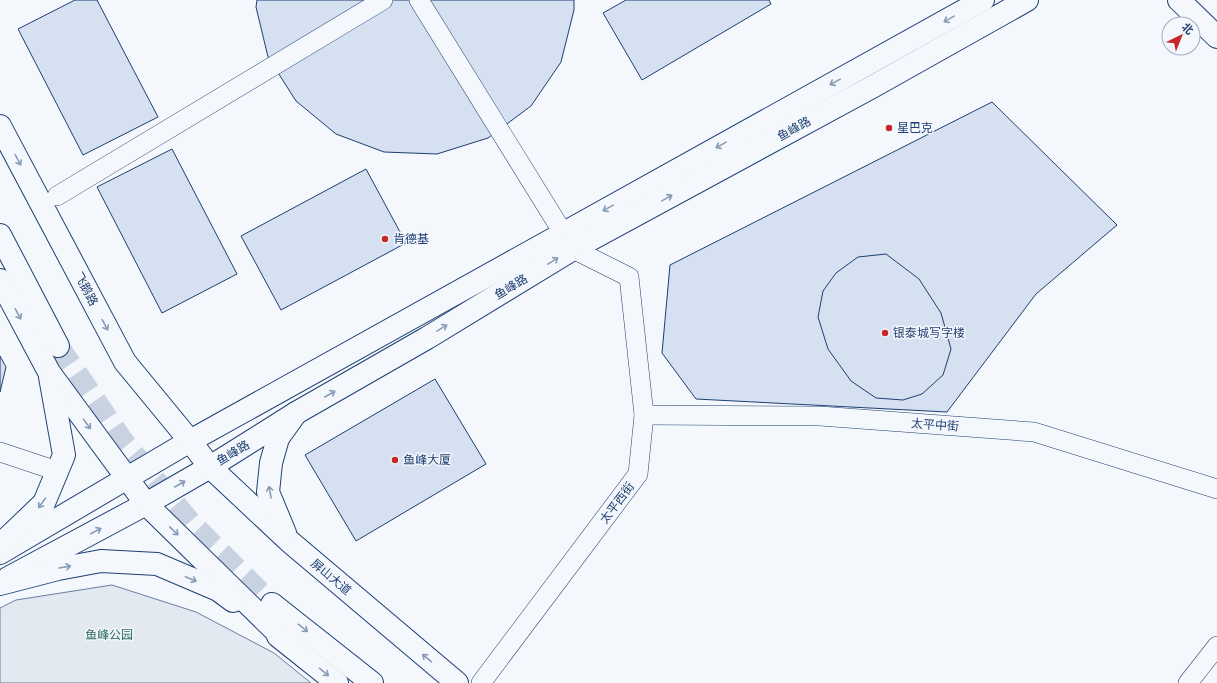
<svg xmlns="http://www.w3.org/2000/svg" width="1217" height="683" font-family="'DejaVu Sans','Noto Sans SC',sans-serif">
<rect width="100%" height="100%" fill="#f4f7fb"/>
<!-- green -->
<path fill="#e3e9f0" stroke="#687fa3" d="M112,585L196,612L274,653L311,683H0V608L16,600Z"/>
<!-- building -->
<g fill="#d5e0f0" stroke="#1d3f73">
<path d="M75,0H97L158,117L83,155L18,29Z"/>
<path d="M257,0H574V10L561,62L531,106L488,138L437,154L384,152L336,134L296,101L268,57L256,7Z"/>
<path d="M626,0H769L771,4L642,80L603,13Z"/>
<path d="M992,102L1117,225L1036,294L947,412L696,399L662,353L670,265Z"/>
<path d="M172,149L237,274L162,313L97,187Z"/>
<path d="M366,169L406,243L281,310L241,236Z"/>
<path d="M886,254L919,279L941,313L951,349L943,375L922,394L903,400L876,398L851,381L828,349L818,317L823,291L836,273L858,257Z"/>
<path d="M0,356L6,367L0,392Z"/>
<path d="M435,379L486,464L356,541L305,455Z"/>
</g>
<g fill="none" stroke-linecap="round" stroke-linejoin="round">
<!-- primary-tunnel -->
<path stroke="#c9d2e0" stroke-width="22" stroke-dasharray="22 11" stroke-linecap="butt" d="M58,346L122,440L190,522L272,604"/>
<defs>
<g id="street">
<path d="M419,0L573,249L629,277L644,415L638,474L481,683"/>
<path d="M57,196L383,0"/>
<path d="M644,415L820,416L1034,432L1217,489"/>
<path d="M0,452L57,471"/>
<path d="M1188,683L1217,646"/>
</g>
<g id="secondary">
<path d="M1179,0L1217,37"/>
<path d="M0,553L190,441L983,0"/>
<path d="M8,578L146,504L210,467L296,413L427,338L573,249L872,87L1027,0"/>
</g>
<g id="primary">
<path d="M0,126L125,362L190,441L210,467L289,541L457,683"/>
<path d="M0,235L58,346"/>
<path d="M0,280L49,372L146,504L289,644"/>
<path d="M285,533L268,492L271,463L278,438L296,413"/>
<path d="M0,545L44,503L64,455L50,377"/>
<path d="M0,584L58,569L101,561L157,564L218,590L233,601"/>
<path d="M272,604L372,683"/>
<path d="M278,636L337,683"/>
</g>
</defs>
<!-- street casing -->
<use href="#street" stroke="#1d3f73" stroke-width="20"/>
<!-- secondary casing -->
<use href="#secondary" stroke="#1d3f73" stroke-width="24"/>
<!-- primary casing -->
<use href="#primary" stroke="#1d3f73" stroke-width="24"/>
<!-- street -->
<use href="#street" stroke="#f4f7fb" stroke-width="19"/>
<!-- secondary -->
<use href="#secondary" stroke="#f4f7fb" stroke-width="22"/>
<!-- primary -->
<use href="#primary" stroke="#f4f7fb" stroke-width="22"/>
</g>
<!-- one-way arrows -->
<defs><path id="oneway-shaft" d="M-6 0H5M1.5-3L5.5 0L1.5 3" fill="none" stroke-width="1.6" stroke-linecap="round" stroke-linejoin="round"/></defs>
<g stroke="#889bb7">
<use href="#oneway-shaft" transform="translate(949 19) rotate(151)"/>
<use href="#oneway-shaft" transform="translate(835 82) rotate(151)"/>
<use href="#oneway-shaft" transform="translate(721 145) rotate(151)"/>
<use href="#oneway-shaft" transform="translate(18 160) rotate(62)"/>
<use href="#oneway-shaft" transform="translate(667 198) rotate(-29)"/>
<use href="#oneway-shaft" transform="translate(608 208) rotate(151)"/>
<use href="#oneway-shaft" transform="translate(553 261) rotate(-31)"/>
<use href="#oneway-shaft" transform="translate(18 314) rotate(62)"/>
<use href="#oneway-shaft" transform="translate(105 325) rotate(62)"/>
<use href="#oneway-shaft" transform="translate(442 328) rotate(-31)"/>
<use href="#oneway-shaft" transform="translate(330 394) rotate(-30)"/>
<use href="#oneway-shaft" transform="translate(87 424) rotate(54)"/>
<use href="#oneway-shaft" transform="translate(180 484) rotate(-30)"/>
<use href="#oneway-shaft" transform="translate(270 492) rotate(-100)"/>
<use href="#oneway-shaft" transform="translate(42 503) rotate(126)"/>
<use href="#oneway-shaft" transform="translate(96 531) rotate(-28)"/>
<use href="#oneway-shaft" transform="translate(174 531) rotate(44)"/>
<use href="#oneway-shaft" transform="translate(65 567) rotate(-10)"/>
<use href="#oneway-shaft" transform="translate(191 579) rotate(23)"/>
<use href="#oneway-shaft" transform="translate(303 628) rotate(39)"/>
<use href="#oneway-shaft" transform="translate(427 658) rotate(-140)"/>
<use href="#oneway-shaft" transform="translate(324 672) rotate(39)"/>
</g>
<!-- markers -->
<g fill="#c62828" stroke="#f4f7fb" stroke-width="1.5">
<circle cx="889" cy="128" r="4"/>
<circle cx="385" cy="239" r="4"/>
<circle cx="885" cy="333" r="4"/>
<circle cx="395" cy="460" r="4"/>
</g>
<g text-anchor="middle" stroke-width="3" stroke-linejoin="round" paint-order="stroke">
<!-- poi labels -->
<g font-size="12" fill="#1d3f73" stroke="#f4f7fb" text-anchor="start">
<text x="897" y="132">星巴克</text>
<text x="393" y="243">肯德基</text>
<text x="893" y="337">银泰城写字楼</text>
<text x="403" y="464">鱼峰大厦</text>
</g>
<!-- street labels -->
<g font-size="12" fill="#1d3f73" stroke="#f4f7fb">
<text transform="translate(794 129) rotate(-29)" y="4">鱼峰路</text>
<text transform="translate(511 287) rotate(-31)" y="4">鱼峰路</text>
<text transform="translate(86 289) rotate(62)" y="4">飞鹅路</text>
<text transform="translate(935 425) rotate(4)" y="4">太平中街</text>
<text transform="translate(233 453) rotate(-31)" y="4">鱼峰路</text>
<text transform="translate(617 503) rotate(-53)" y="4">太平西街</text>
<text transform="translate(331 577) rotate(40)" y="4">屏山大道</text>
</g>
<!-- park labels -->
<g font-size="12" fill="#2c6c60" stroke="#f4f7fb">
<text x="109" y="639">鱼峰公园</text>
</g>
</g>
<!-- north arrow -->
<g transform="translate(1181 36) rotate(43)"><circle r="19" fill="#f4f7fb" stroke="#9eadc5"/>
<path d="M0-3L7 15L0 10L-7 15Z" fill="#c62828"/>
<text y="-6" font-size="11" font-weight="bold" text-anchor="middle" fill="#1d3f73">北</text>
</g>
</svg>
